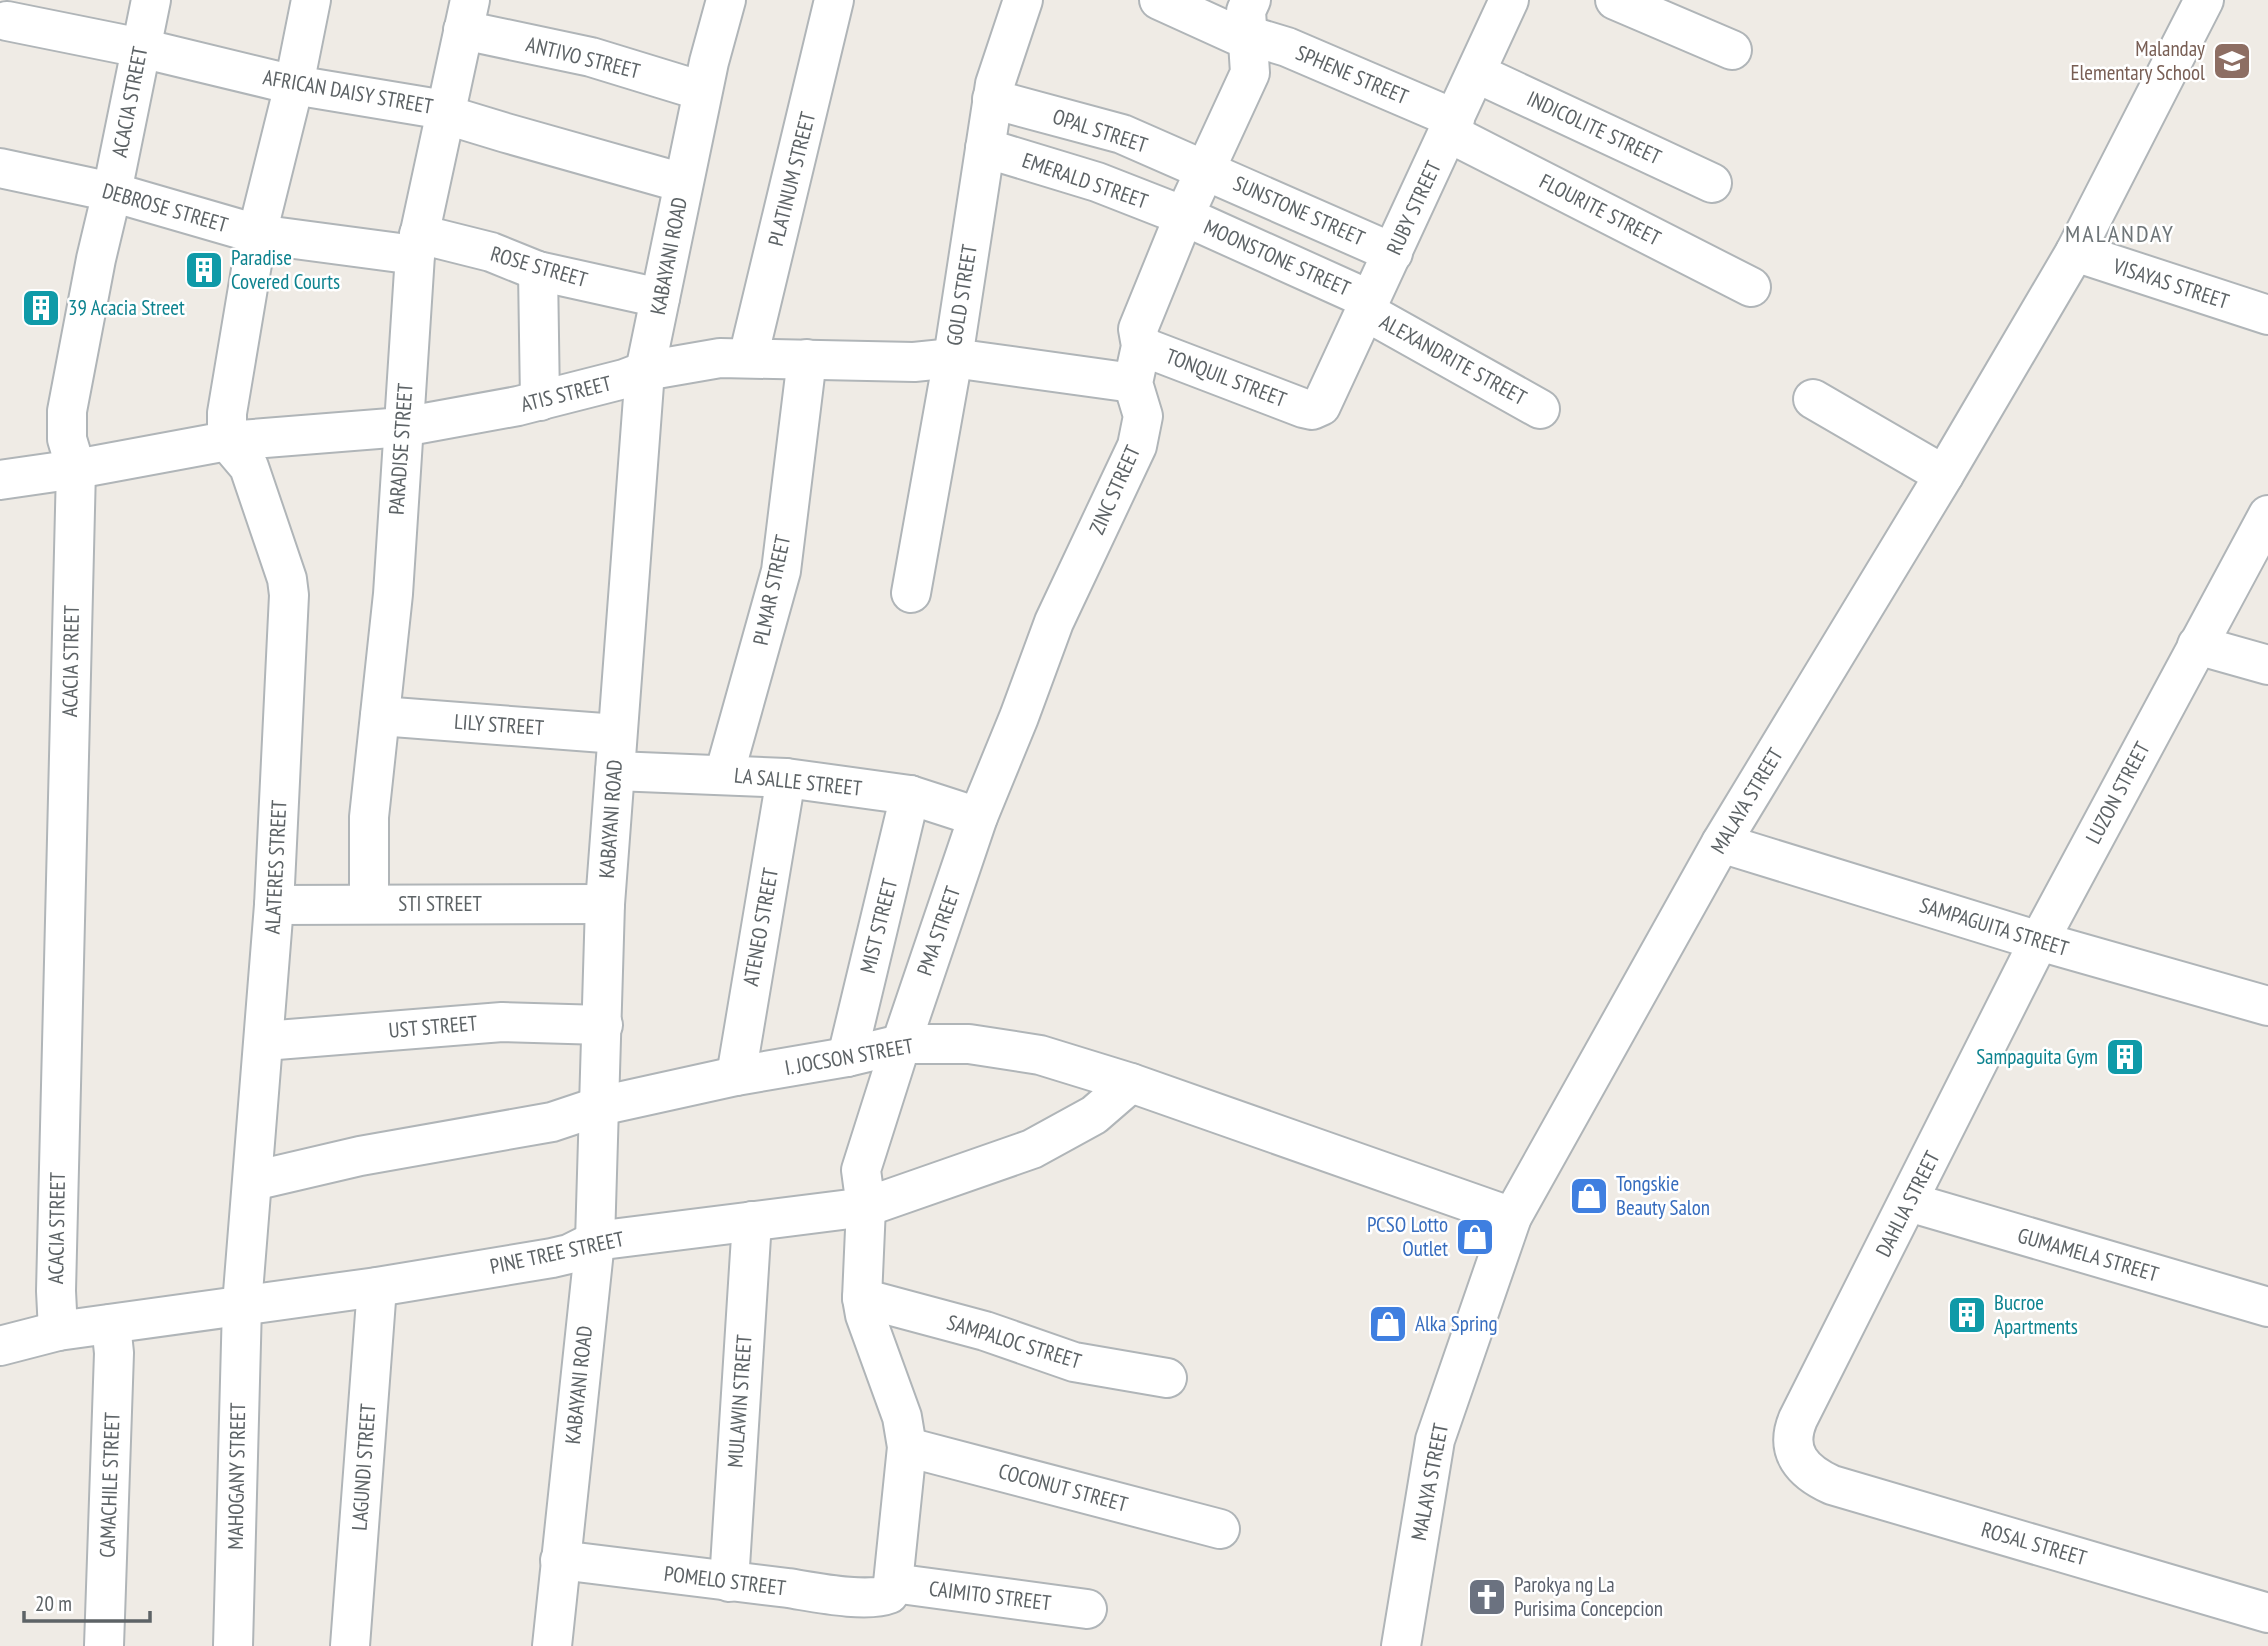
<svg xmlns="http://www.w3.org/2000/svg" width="2268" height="1646" font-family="'PT Sans Narrow',sans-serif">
<rect width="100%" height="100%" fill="#efebe5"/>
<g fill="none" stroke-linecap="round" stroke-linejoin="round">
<defs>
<g id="minor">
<path d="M1159,0L1236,35H1247L1287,47L1455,119"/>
<path d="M1615,0L1732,50"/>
<path d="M7,21L141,48L294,85L445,110L460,119L506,133L683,183"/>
<path d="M463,30L591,57L702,91"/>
<path d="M1476,73L1712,183"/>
<path d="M992,99L1122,134L1393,253"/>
<path d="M1449,133L1751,287"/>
<path d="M985,148L1097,182L1184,216L1370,300"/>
<path d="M0,168L112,192L257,234L415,255"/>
<path d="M419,234L491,252L538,271L660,298"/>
<path d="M2075,252L2268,315"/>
<path d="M538,271L540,401"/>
<path d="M1365,311L1540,409"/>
<path d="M1141,346L1303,408L1312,410L1321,406L1509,0"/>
<path d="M748,358L834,0"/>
<path d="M1813,399L1944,475"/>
<path d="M0,480L76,469L227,441L403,427L518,406L624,379L645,371L720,358L914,362L953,358L1133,383"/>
<path d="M2268,515L2039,941L1798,1419C1784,1452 1803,1472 1832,1485L2268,1613"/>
<path d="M911,593L953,358L995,84L1023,0"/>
<path d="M2197,645L2268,665"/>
<path d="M380,716L617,734"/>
<path d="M615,771L786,778L910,795L978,817"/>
<path d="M724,775L781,571L807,359"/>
<path d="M1721,843L2039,941L2268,1006"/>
<path d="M369,904V817L393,594L415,255L470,0"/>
<path d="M274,905L605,904"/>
<path d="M264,1041L502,1022L603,1025"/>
<path d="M847,1057L910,795"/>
<path d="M736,1076L786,778"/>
<path d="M253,1181L360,1156L552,1122L600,1106L736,1076L847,1057L901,1044H969L1040,1055L1131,1083L1512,1217"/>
<path d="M1909,1202L2268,1307"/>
<path d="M862,1298L985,1331L1074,1362L1167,1378"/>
<path d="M58,1331L56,1291L76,469L67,439V411L96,259L112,192L151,0"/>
<path d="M0,1346L58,1331L377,1287L552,1258L569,1254L595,1241L866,1207L1032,1149L1094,1115L1131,1083"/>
<path d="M907,1447L1220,1529"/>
<path d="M560,1560L788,1588C814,1592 866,1603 889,1594L893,1583L907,1447L902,1417L865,1315L862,1298L866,1207L861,1170L901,1044L978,817L1019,717L1054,622L1137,446L1143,416L1133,383L1141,346L1138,329L1184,216L1250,73L1246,11L1251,0"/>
<path d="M729,1582L752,1221"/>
<path d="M893,1583L1087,1609"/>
<path d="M104,1646L114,1353L111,1324"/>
<path d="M233,1646L242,1305L274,905L289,595L287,579L249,467L227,441V413L257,234L294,85L311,0"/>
<path d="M350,1646L377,1287"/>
<path d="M552,1646L595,1241L605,904L645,371L709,62L726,0"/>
</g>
<path id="tertiary" d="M1401,1646L1435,1440L1512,1217L1721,843L1944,475L2075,252L2204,0"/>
</defs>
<!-- minor casing -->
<use href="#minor" stroke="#b0b5b8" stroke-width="42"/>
<!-- tertiary casing -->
<use href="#tertiary" stroke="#b0b5b8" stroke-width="42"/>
<!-- minor -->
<use href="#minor" stroke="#fff" stroke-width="38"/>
<!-- tertiary -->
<use href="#tertiary" stroke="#fff" stroke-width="38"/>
</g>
<!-- icons -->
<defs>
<symbol id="school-square" viewBox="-11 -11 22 22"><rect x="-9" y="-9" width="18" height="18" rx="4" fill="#8d6e63" stroke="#fff"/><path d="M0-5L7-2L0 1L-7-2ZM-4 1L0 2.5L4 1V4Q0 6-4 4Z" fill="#fff"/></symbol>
<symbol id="building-square" viewBox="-11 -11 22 22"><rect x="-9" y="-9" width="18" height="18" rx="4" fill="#0f9aa8" stroke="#fff"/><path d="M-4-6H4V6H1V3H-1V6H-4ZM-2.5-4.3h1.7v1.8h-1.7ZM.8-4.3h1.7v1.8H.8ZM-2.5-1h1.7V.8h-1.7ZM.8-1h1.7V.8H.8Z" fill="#fff"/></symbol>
<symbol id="shop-square" viewBox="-11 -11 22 22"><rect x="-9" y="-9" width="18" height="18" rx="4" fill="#3f7fe0" stroke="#fff"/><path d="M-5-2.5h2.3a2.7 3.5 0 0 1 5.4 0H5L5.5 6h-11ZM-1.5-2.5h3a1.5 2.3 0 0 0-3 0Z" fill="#fff"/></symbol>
<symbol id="church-square" viewBox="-11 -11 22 22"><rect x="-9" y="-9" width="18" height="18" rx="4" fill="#6b7280" stroke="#fff"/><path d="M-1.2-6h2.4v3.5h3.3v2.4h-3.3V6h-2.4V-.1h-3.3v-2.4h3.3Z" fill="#fff"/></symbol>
</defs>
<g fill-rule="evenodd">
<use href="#school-square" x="2210" y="39" width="44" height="44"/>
<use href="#building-square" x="182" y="248" width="44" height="44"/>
<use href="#building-square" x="19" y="286" width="44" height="44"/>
<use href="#building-square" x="2103" y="1035" width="44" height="44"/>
<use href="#shop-square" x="1567" y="1174" width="44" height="44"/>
<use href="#shop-square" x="1453" y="1215" width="44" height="44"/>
<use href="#building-square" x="1945" y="1293" width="44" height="44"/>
<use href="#shop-square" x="1366" y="1302" width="44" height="44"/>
<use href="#church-square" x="1465" y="1575" width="44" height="44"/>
</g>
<g text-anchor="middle" stroke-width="5" stroke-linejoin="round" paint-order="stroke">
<!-- education labels -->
<g font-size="21" fill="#785e54" stroke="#fff" text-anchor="end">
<text x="2205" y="56">Malanday<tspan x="2205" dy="24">Elementary School</tspan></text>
</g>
<!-- street labels -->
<g font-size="21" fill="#5d6366" stroke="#fff">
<text transform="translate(583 58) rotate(14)" y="7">ANTIVO STREET</text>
<text transform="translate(1352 75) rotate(23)" y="7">SPHENE STREET</text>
<text transform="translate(348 92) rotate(10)" y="7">AFRICAN DAISY STREET</text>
<text transform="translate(130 102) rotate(-79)" y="7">ACACIA STREET</text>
<text transform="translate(1594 128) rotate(25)" y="7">INDICOLITE STREET</text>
<text transform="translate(1100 131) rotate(18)" y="7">OPAL STREET</text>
<text transform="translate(792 179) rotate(-76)" y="7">PLATINUM STREET</text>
<text transform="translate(1085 181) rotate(19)" y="7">EMERALD STREET</text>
<text transform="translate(165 208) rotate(16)" y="7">DEBROSE STREET</text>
<text transform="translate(1414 208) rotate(-65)" y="7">RUBY STREET</text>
<text transform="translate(1600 210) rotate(27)" y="7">FLOURITE STREET</text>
<text transform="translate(1299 211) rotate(24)" y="7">SUNSTONE STREET</text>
<text transform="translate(669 256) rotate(-79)" y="7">KABAYANI ROAD</text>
<text transform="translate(1277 258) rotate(24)" y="7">MOONSTONE STREET</text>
<text transform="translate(539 267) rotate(16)" y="7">ROSE STREET</text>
<text transform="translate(2171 284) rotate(18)" y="7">VISAYAS STREET</text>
<text transform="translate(962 295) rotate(-81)" y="7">GOLD STREET</text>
<text transform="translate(1453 360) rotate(29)" y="7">ALEXANDRITE STREET</text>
<text transform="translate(1226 378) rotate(21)" y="7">TONQUIL STREET</text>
<text transform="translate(566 394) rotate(-14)" y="7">ATIS STREET</text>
<text transform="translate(401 449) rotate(-86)" y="7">PARADISE STREET</text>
<text transform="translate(1115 490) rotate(-66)" y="7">ZINC STREET</text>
<text transform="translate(772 590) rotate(-78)" y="7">PLMAR STREET</text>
<text transform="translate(71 661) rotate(-89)" y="7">ACACIA STREET</text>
<text transform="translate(499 725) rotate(4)" y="7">LILY STREET</text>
<text transform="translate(798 782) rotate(6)" y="7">LA SALLE STREET</text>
<text transform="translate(2118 793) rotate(-62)" y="7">LUZON STREET</text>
<text transform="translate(1747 801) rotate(-59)" y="7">MALAYA STREET</text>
<text transform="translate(611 819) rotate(-86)" y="7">KABAYANI ROAD</text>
<text transform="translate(276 867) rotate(-87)" y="7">ALATERES STREET</text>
<text x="440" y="911">STI STREET</text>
<text transform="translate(879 926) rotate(-76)" y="7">MIST STREET</text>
<text transform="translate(761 927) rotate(-80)" y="7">ATENEO STREET</text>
<text transform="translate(1994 927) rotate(17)" y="7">SAMPAGUITA STREET</text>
<text transform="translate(939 931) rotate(-71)" y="7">PMA STREET</text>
<text transform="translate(433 1027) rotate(-5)" y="7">UST STREET</text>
<text transform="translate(849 1057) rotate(-10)" y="7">I. JOCSON STREET</text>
<text transform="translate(1908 1204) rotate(-63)" y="7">DAHLIA STREET</text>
<text transform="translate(57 1228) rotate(-89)" y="7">ACACIA STREET</text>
<text transform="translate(557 1253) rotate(-12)" y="7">PINE TREE STREET</text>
<text transform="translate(2088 1255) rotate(16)" y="7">GUMAMELA STREET</text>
<text transform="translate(1014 1342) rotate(17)" y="7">SAMPALOC STREET</text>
<text transform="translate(579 1385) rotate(-84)" y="7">KABAYANI ROAD</text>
<text transform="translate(740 1401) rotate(-86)" y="7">MULAWIN STREET</text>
<text transform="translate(364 1467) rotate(-86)" y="7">LAGUNDI STREET</text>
<text transform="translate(237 1476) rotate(-89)" y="7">MAHOGANY STREET</text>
<text transform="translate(1430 1482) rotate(-79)" y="7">MALAYA STREET</text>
<text transform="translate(110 1485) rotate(-88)" y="7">CAMACHILE STREET</text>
<text transform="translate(1063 1488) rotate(15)" y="7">COCONUT STREET</text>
<text transform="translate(2034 1544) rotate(16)" y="7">ROSAL STREET</text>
<text transform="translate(725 1581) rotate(7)" y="7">POMELO STREET</text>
<text transform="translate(990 1596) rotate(7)" y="7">CAIMITO STREET</text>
</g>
<!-- culture labels -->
<g font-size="21" fill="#0d838f" stroke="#fff" text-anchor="start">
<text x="231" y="265">Paradise<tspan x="231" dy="24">Covered Courts</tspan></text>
<text x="68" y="315">39 Acacia Street</text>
<text x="2098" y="1064" text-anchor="end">Sampaguita Gym</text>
<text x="1994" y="1310">Bucroe<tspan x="1994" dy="24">Apartments</tspan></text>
</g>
<!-- shop labels -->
<g font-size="21" fill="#366cbe" stroke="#fff" text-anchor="start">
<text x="1616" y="1191">Tongskie<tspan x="1616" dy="24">Beauty Salon</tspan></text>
<text x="1448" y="1232" text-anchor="end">PCSO Lotto<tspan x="1448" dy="24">Outlet</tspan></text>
<text x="1415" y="1331">Alka Spring</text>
</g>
<!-- worship labels -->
<g font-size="21" fill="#5b616d" stroke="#fff" text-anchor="start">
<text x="1514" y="1592">Parokya ng La<tspan x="1514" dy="24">Purisima Concepcion</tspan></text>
</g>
<!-- quarter labels -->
<g font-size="24" letter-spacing="2" fill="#6e7578" stroke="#fff">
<text x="2120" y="242">MALANDAY</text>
</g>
</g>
<!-- scale -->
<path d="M24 1611v10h126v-10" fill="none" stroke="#5d6366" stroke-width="3.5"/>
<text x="35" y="1611" font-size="21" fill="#5d6366" stroke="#ffffff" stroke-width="5" paint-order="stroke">20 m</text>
</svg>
